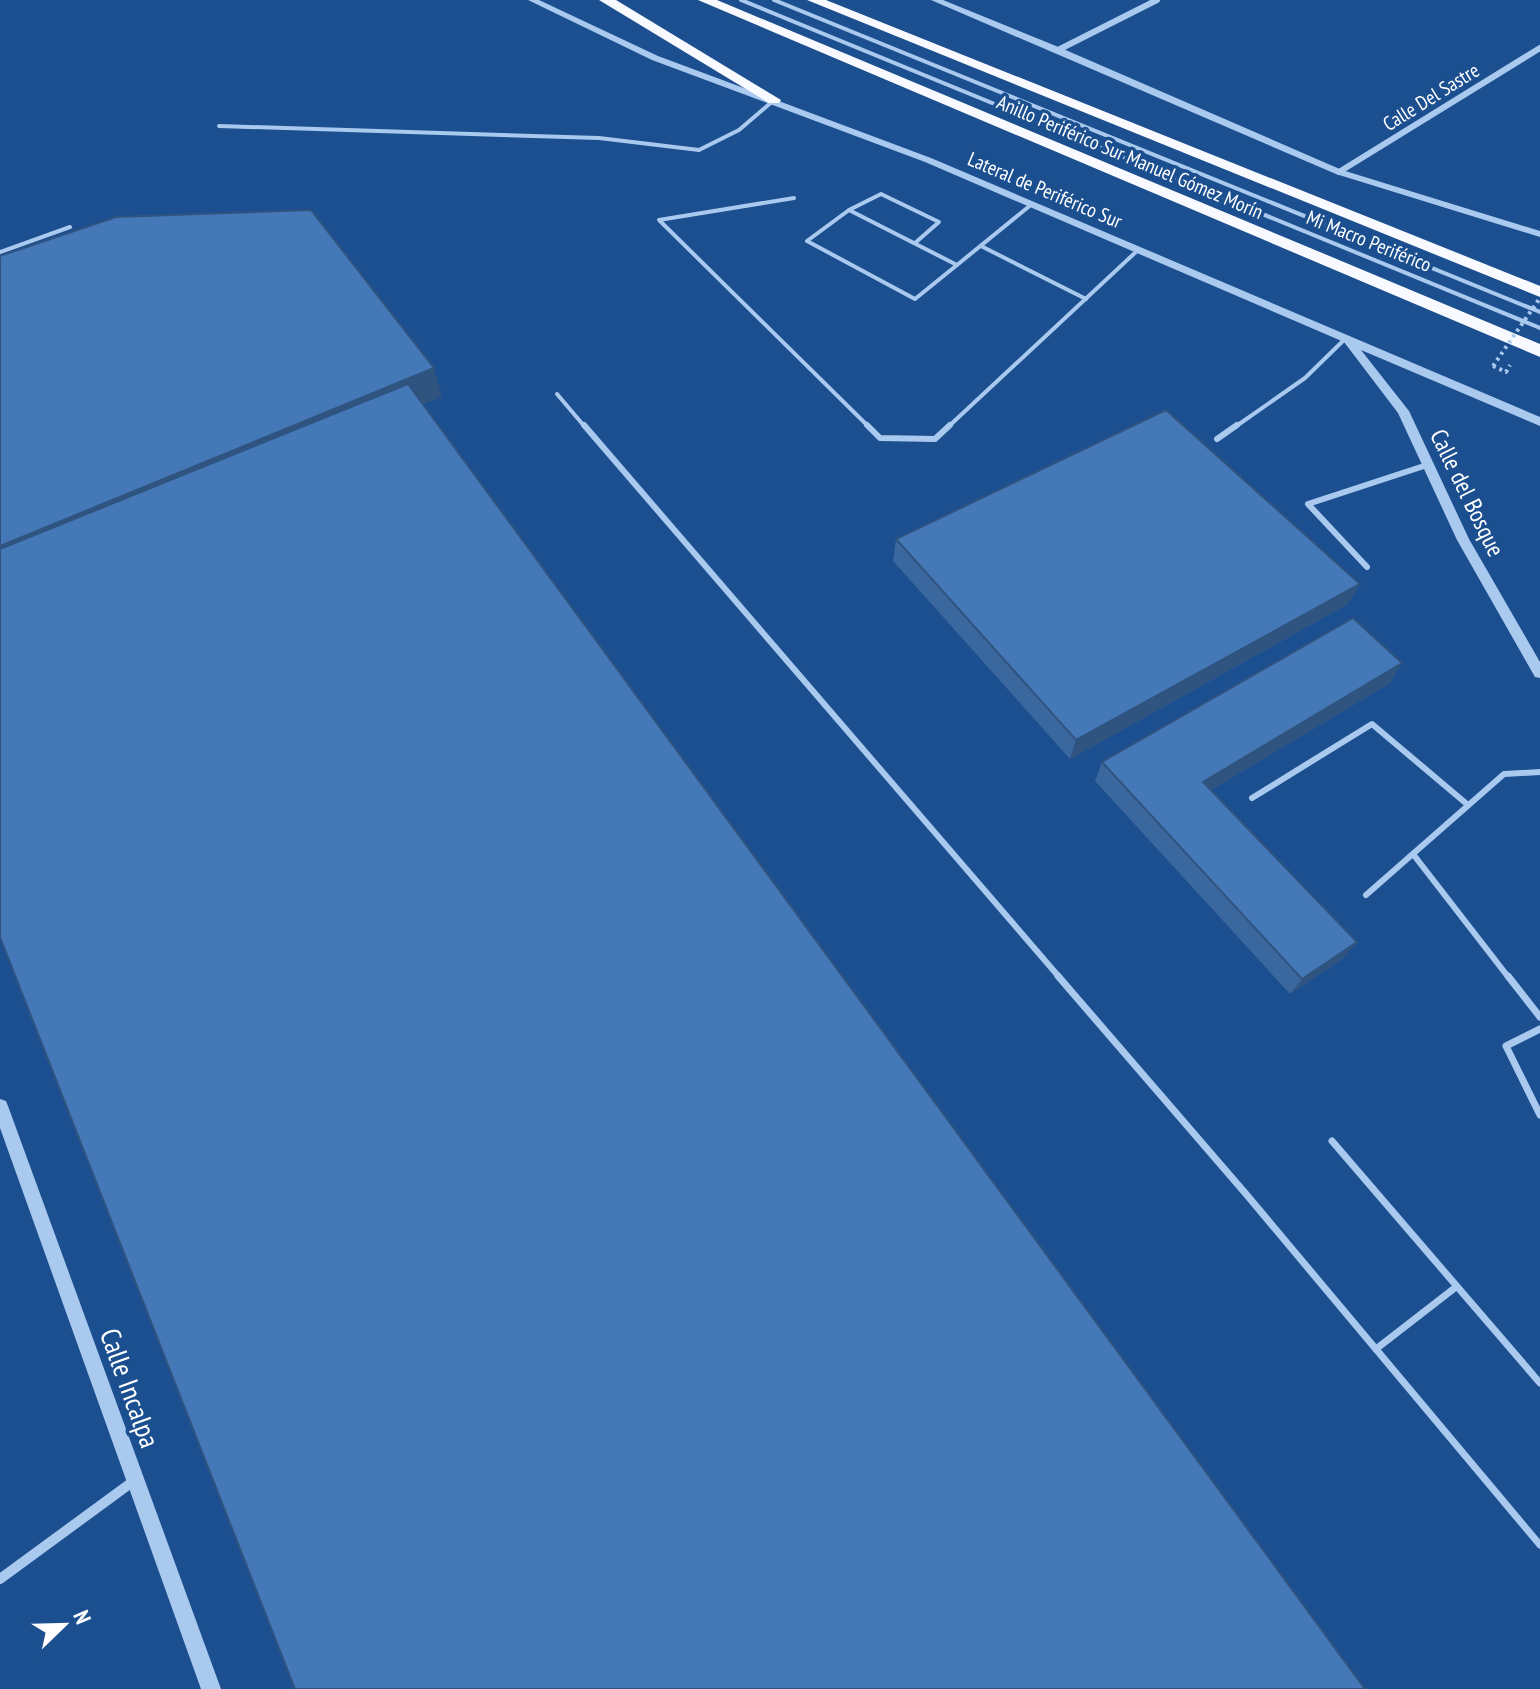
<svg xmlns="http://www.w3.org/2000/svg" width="1540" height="1689" font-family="'PT Sans Narrow',sans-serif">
<rect width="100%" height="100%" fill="#1b4f8f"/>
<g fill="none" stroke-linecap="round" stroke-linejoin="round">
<!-- path -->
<path stroke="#a9c9ee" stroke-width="4" stroke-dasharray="3 4" stroke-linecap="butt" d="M1493,366L1506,372L1510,365"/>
<!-- service-far2 -->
<g stroke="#a9c9ee" stroke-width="4">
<path d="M741,0L1540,328"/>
<path d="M774,0L1540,312"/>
<path d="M219,126L599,138L699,150L739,130L774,100"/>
<path d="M794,198L659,220L869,427"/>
<path d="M849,210L881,194L939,222L915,243"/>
<path d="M849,210L957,265L915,299L807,241Z"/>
<path d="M981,246L1086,299"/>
<path d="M0,252L70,227"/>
<path d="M957,265L1032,204"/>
<path d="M557,394L585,427"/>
<path d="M948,427L1138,250"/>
<path d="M1235,427L1305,378L1346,338"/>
</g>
<!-- service-far1 -->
<g stroke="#a9c9ee" stroke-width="6">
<path d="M584,425L1060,978"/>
<path d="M867,425L880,438L935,439L950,425"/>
<path d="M1217,439L1237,425"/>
<path d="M1367,567L1308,504L1427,465"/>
<path d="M1252,798L1372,724L1468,805"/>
<path d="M1413,854L1509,978"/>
<path d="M1366,895L1504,774L1540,772"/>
</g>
<!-- service -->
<g stroke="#a9c9ee" stroke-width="7">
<path d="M1058,976L1246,1194L1540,1545"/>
<path d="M1508,976L1540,1017"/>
<path d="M1540,1029L1506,1046L1540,1115"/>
<path d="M1332,1141L1540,1383"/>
<path d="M1376,1349L1456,1287"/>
</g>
<!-- minor-far1 -->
<g stroke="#a9c9ee" stroke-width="6">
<path d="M1058,50L1157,0"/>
<path d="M1339,172L1540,48"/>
</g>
<!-- minor -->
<path stroke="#a9c9ee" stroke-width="10" d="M0,1579L135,1480"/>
<!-- tertiary -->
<g fill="#a9c9ee" fill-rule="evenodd">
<path d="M528,0H539L658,56L931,158L1540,417V426L1361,350L1409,411L1469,539L1540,662V678L1535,677L1457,540L1398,413L1344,342L925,162L652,60Z"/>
<path d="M931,0H943L1061,48L1342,170L1540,231V237L1336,174Z"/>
<path d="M0,1099L6,1101L8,1106L221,1689H201L0,1128Z"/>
</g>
<!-- trunk -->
<g fill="#f8faff" fill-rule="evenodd">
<path d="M599,0H616L781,100L779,103H769Z"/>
<path d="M698,0H717L1540,344V357Z"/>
<path d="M807,0H826L1540,286V297Z"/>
</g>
<!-- path-bridge -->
<path stroke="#a9c9ee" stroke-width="4" stroke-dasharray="3 4" stroke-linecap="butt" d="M1493,366L1540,298"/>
</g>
<!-- wall -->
<g fill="#3a679d">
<path d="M896,539L1348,604L1070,759L893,561Z"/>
<path d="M1390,683L1211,790L1344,958L1290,994L1095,781L1102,762Z"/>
</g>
<!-- shaded-wall -->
<g fill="#305480">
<path d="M434,368L442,397L0,581V546Z"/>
<path d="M1360,584L1348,604L1070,759L1076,740Z"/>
<path d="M1402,663L1390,683L1194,800L1203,782Z"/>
<path d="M1357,942L1344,958L1290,994L1302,979Z"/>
</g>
<!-- building -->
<g fill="#4478b7" stroke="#305480" stroke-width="2">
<path d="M311,210L434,368L0,546V256L116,217Z"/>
<path d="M408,384L1365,1689H295L0,937V549Z"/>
<path d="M1166,410L1360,584L1076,740L896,539Z"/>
<path d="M1353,618L1402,663L1203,782L1357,942L1302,979L1102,762Z"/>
</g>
<g text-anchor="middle" stroke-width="7" stroke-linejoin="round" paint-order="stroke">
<!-- far-street labels -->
<g font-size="20" fill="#fff" stroke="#1b4f8f">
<text transform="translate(1431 97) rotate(-32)" y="7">Calle Del Sastre</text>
<text transform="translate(1130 157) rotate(23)" y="7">Anillo Periférico Sur Manuel Gómez Morín</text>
<text transform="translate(1045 190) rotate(23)" y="7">Lateral de Periférico Sur</text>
<text transform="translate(1369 241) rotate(22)" y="7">Mi Macro Periférico</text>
</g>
<!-- street labels -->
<g font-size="24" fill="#fff" stroke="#1b4f8f">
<text transform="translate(1467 493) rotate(64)" y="8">Calle del Bosque</text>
</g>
<!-- near-street labels -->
<g font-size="28" fill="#fff" stroke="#1b4f8f">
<text transform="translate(130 1388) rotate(70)" y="10">Calle Incalpa</text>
</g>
</g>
<!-- north arrow -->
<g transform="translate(64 1625) rotate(67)" stroke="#1b4f8f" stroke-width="6" paint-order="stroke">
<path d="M0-6L14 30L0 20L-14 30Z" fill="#ffffff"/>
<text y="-12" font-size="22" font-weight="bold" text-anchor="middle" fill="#ffffff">N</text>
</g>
</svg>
